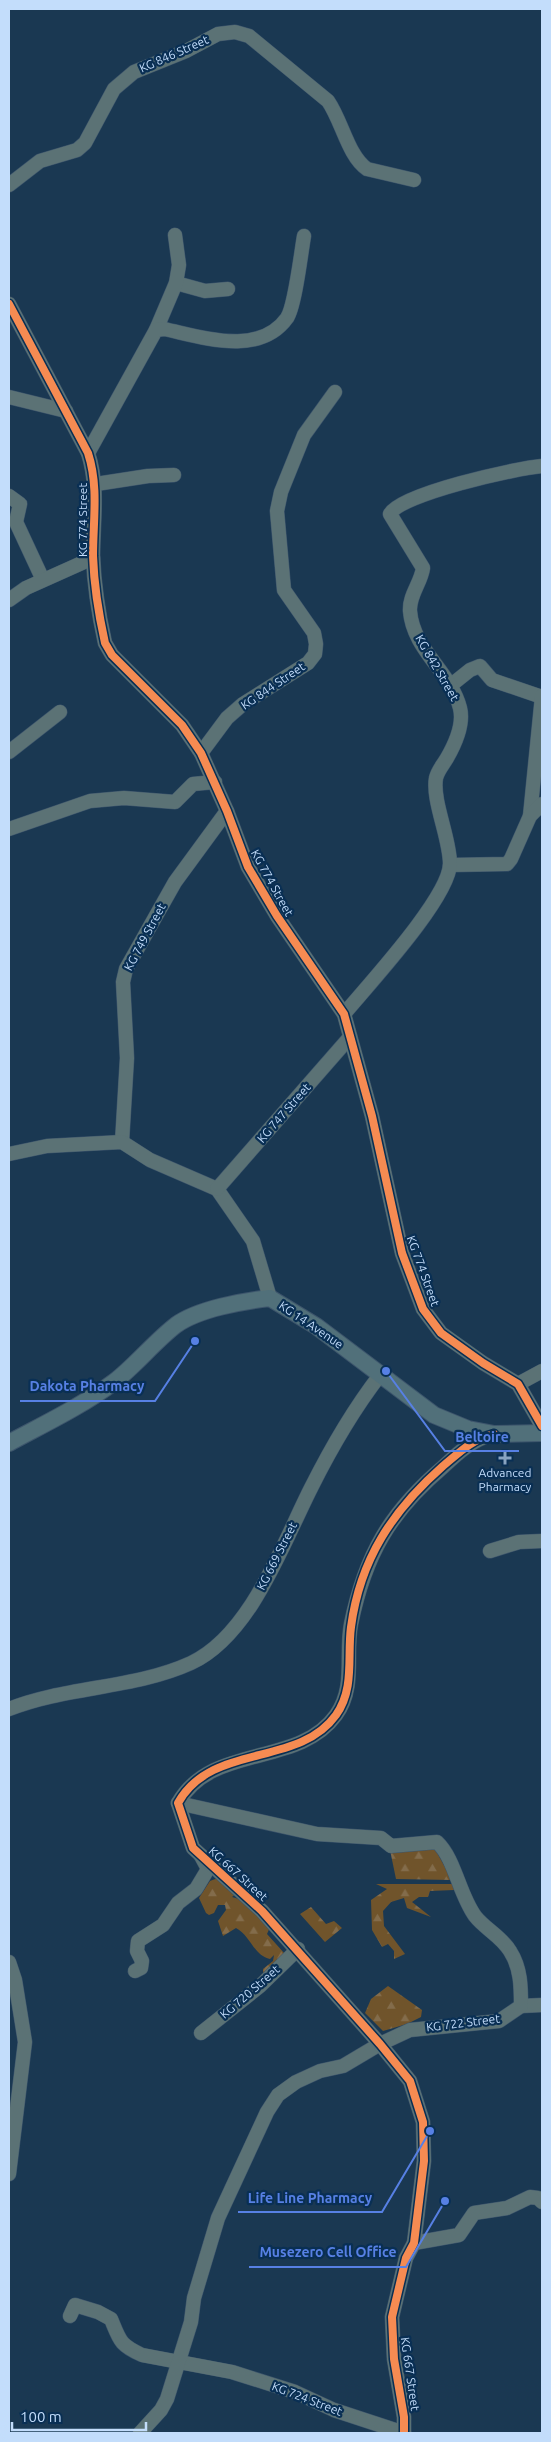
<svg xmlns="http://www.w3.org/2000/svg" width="551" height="2442" font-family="Ubuntu,sans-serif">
<defs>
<pattern id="forest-firs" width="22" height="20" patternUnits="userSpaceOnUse" patternTransform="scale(1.25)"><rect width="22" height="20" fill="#70542b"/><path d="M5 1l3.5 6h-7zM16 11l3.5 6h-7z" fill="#836c4b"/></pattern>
</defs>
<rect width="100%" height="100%" fill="#1a3852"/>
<!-- forest -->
<g fill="url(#forest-firs)">
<path d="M434,1847L452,1880L396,1879L390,1850Z"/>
<path d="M218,1878L227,1889L238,1892L232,1897L239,1899L252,1911H262L271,1925L267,1934L285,1954L263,1975V1969L273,1961L274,1955L270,1959C254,1956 250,1935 236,1928L223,1936L218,1921L226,1910L225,1905H218L214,1913L209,1915L206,1913L199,1898L210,1881Z"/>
<path d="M376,1884H455L454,1890L430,1891L428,1897H419L412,1902L431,1917L407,1908L404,1898L391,1902L383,1911L384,1926L405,1954L394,1959V1951L388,1944L382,1947L372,1930L371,1900L387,1889Z"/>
<path d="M311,1907L326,1924L334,1921L342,1928L325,1942L300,1914Z"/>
<path d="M388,1986L422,2010L421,2017L407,2024L383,2031L365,2013L371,1999Z"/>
</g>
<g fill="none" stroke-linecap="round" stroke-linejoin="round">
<defs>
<g id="minor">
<path d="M9,185L40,161L77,150L85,143L114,89L134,72L186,51L218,34L235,32L249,36L328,101C342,121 348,156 367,169L414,180"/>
<path d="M176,283L205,291L228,289"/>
<path d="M9,304L88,453C99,487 93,521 93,556C94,584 99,616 105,643L112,655L182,725L201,753L227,811L248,867L277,916L344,1014L372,1116L402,1253L423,1309L441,1333L483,1363L518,1384L542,1426"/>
<path d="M156,330L176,283L179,265L175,235"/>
<path d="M9,397L66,411"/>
<path d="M88,453L156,330L164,329C202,337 259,357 287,318C295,306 301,253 304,236"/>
<path d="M96,484L148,476L174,475"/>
<path d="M9,496L20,504L16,522L43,580"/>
<path d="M9,600L26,588L93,558"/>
<path d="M450,686L470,670L480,666L492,680L542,697"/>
<path d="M9,752L60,712"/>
<path d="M201,753L227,718L243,704L308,663L315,654L316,644L314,633L284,590L277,511L281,492L304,435L335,392"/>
<path d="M530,816L542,696"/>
<path d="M9,829L90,801L124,798L175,802L193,784L215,782"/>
<path d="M450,865L507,864L511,859L530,816L542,804"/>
<path d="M344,1014C368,985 449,898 450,864C450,838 432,801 436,778C438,770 443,765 447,758C455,744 464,724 460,708C451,672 413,650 410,611C409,595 421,583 423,568L390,514C400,494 517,468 542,466"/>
<path d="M122,1142L127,1058L123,982L126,969L175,882L227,811"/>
<path d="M9,1154L47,1146L122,1142L150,1160L217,1189L253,1241L270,1298"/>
<path d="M217,1189L350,1037"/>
<path d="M518,1384L542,1371"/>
<path d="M490,1551L519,1542L542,1541"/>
<path d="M9,1709C67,1686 134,1689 191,1663C251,1635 283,1543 311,1488C331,1448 353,1410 380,1375"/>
<path d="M9,1962L15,1980L25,2042L9,2174"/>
<path d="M135,1971L141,1968L142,1961L137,1951L138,1941L163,1925L178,1903L196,1889L208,1869L201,1856"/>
<path d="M521,2006L542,2005"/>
<path d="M201,2033L260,1986L298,1949"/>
<path d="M414,2243L459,2235L474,2213L507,2208L530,2197L538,2198L542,2202"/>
<path d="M70,2316L75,2305L98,2312L111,2319C120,2341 120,2345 142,2355L232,2372L295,2392L334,2410L404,2433"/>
<path d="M140,2433L161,2410L167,2399L191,2322L194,2298L218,2218L267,2112L278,2095L296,2082L320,2071L343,2066L380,2044L410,2030L499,2021L521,2006C521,1987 521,1968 510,1951C501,1936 485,1929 475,1916C459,1894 455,1859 437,1842L391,1846L381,1838L317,1834L178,1803"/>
<path d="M404,2433V2417L394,2359L392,2317L406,2258L414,2243L424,2161L423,2122L410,2081L380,2044L262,1911L193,1848L178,1803C212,1743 298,1768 336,1715C356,1687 345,1655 351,1624C365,1555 390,1512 443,1467C459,1452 472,1440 493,1434"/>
</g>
<path id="major" d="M9,1443C44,1424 82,1406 114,1382C136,1365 154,1342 176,1325C198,1309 243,1301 270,1298L316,1326L434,1415L468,1429L494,1434L542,1433"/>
</defs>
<!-- minor casing -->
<use href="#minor" stroke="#3d556c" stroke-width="15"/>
<!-- major casing -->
<use href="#major" stroke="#3d556c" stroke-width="18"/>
<!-- minor -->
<use href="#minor" stroke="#5b7275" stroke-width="14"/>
<!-- major -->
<use href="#major" stroke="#51707a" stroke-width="16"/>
<defs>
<g id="cycleway">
<path d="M9,304L88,453C99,487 93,521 93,556C94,584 99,616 105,643L112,655L182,725L201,753L227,811L248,867L277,916L344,1014L372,1116L402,1253L423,1309L441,1333L483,1363L518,1384L542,1426"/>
<path d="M404,2433V2417L394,2359L392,2317L406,2258L414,2243L424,2161L423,2122L410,2081L380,2044L262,1911L193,1848L178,1803C212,1742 298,1768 336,1715C355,1688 347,1657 351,1627C360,1559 393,1510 443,1466C461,1451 471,1440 494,1434"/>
</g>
</defs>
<!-- cycleway casing -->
<use href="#cycleway" stroke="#092f54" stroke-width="11"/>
<!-- cycleway -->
<use href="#cycleway" stroke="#f68b52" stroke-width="8"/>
</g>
<!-- markers -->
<path fill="#88a3c0" stroke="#092f54" stroke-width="2" d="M502.5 1450.5h5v5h5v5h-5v5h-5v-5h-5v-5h5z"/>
<g text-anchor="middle" stroke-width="4.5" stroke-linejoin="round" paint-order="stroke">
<!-- street labels -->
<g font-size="12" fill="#c3ddfb" stroke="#092f54">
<text transform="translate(174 54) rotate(-24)" y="4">KG 846 Street</text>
<text transform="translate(83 520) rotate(-90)" y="4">KG 774 Street</text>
<text transform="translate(437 668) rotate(60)" y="4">KG 842 Street</text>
<text transform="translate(273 686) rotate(-34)" y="4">KG 844 Street</text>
<text transform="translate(272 883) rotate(61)" y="4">KG 774 Street</text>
<text transform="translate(145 937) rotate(-62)" y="4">KG 749 Street</text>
<text transform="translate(284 1113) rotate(-49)" y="4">KG 747 Street</text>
<text transform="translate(423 1271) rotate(70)" y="4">KG 774 Street</text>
<text transform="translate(311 1325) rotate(34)" y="4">KG 14 Avenue</text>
<text transform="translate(277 1556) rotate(-63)" y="4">KG 669 Street</text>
<text transform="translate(238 1874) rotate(42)" y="4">KG 667 Street</text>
<text transform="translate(250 1992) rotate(-41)" y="4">KG 720 Street</text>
<text transform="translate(463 2023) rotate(-7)" y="4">KG 722 Street</text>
<text transform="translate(410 2374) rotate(82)" y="4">KG 667 Street</text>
<text transform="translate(307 2399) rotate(21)" y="4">KG 724 Street</text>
</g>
<!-- poi labels -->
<g font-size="12" fill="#c3ddfb" stroke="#092f54">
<text x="505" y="1477">Advanced<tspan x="505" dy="14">Pharmacy</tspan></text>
</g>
</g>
<!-- callouts -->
<path fill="none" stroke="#5780e4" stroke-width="2" d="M195 1341L155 1401H20M386 1371L445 1451H519M430 2131L382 2212H238M445 2201L406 2267H249"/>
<g fill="#5780e4" stroke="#092f54" stroke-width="2">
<circle cx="195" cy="1341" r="5"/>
<circle cx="386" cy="1371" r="5"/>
<circle cx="430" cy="2131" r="5"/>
<circle cx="445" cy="2201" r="5"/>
</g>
<g font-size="14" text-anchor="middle" font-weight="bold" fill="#5780e4" stroke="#092f54" stroke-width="4.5" stroke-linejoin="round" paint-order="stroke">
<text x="87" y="1391">Dakota Pharmacy</text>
<text x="482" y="1442">Beltoire</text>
<text x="310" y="2203">Life Line Pharmacy</text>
<text x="328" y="2257">Musezero Cell Office</text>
</g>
<!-- border -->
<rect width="551" height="2442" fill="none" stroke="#c3ddfb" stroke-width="20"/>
<!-- scale -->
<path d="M12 2422v8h134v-8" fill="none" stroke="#c3ddfb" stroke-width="2.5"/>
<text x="20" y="2422" font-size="15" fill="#c3ddfb" stroke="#092f54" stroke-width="4" paint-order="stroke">100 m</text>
</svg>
